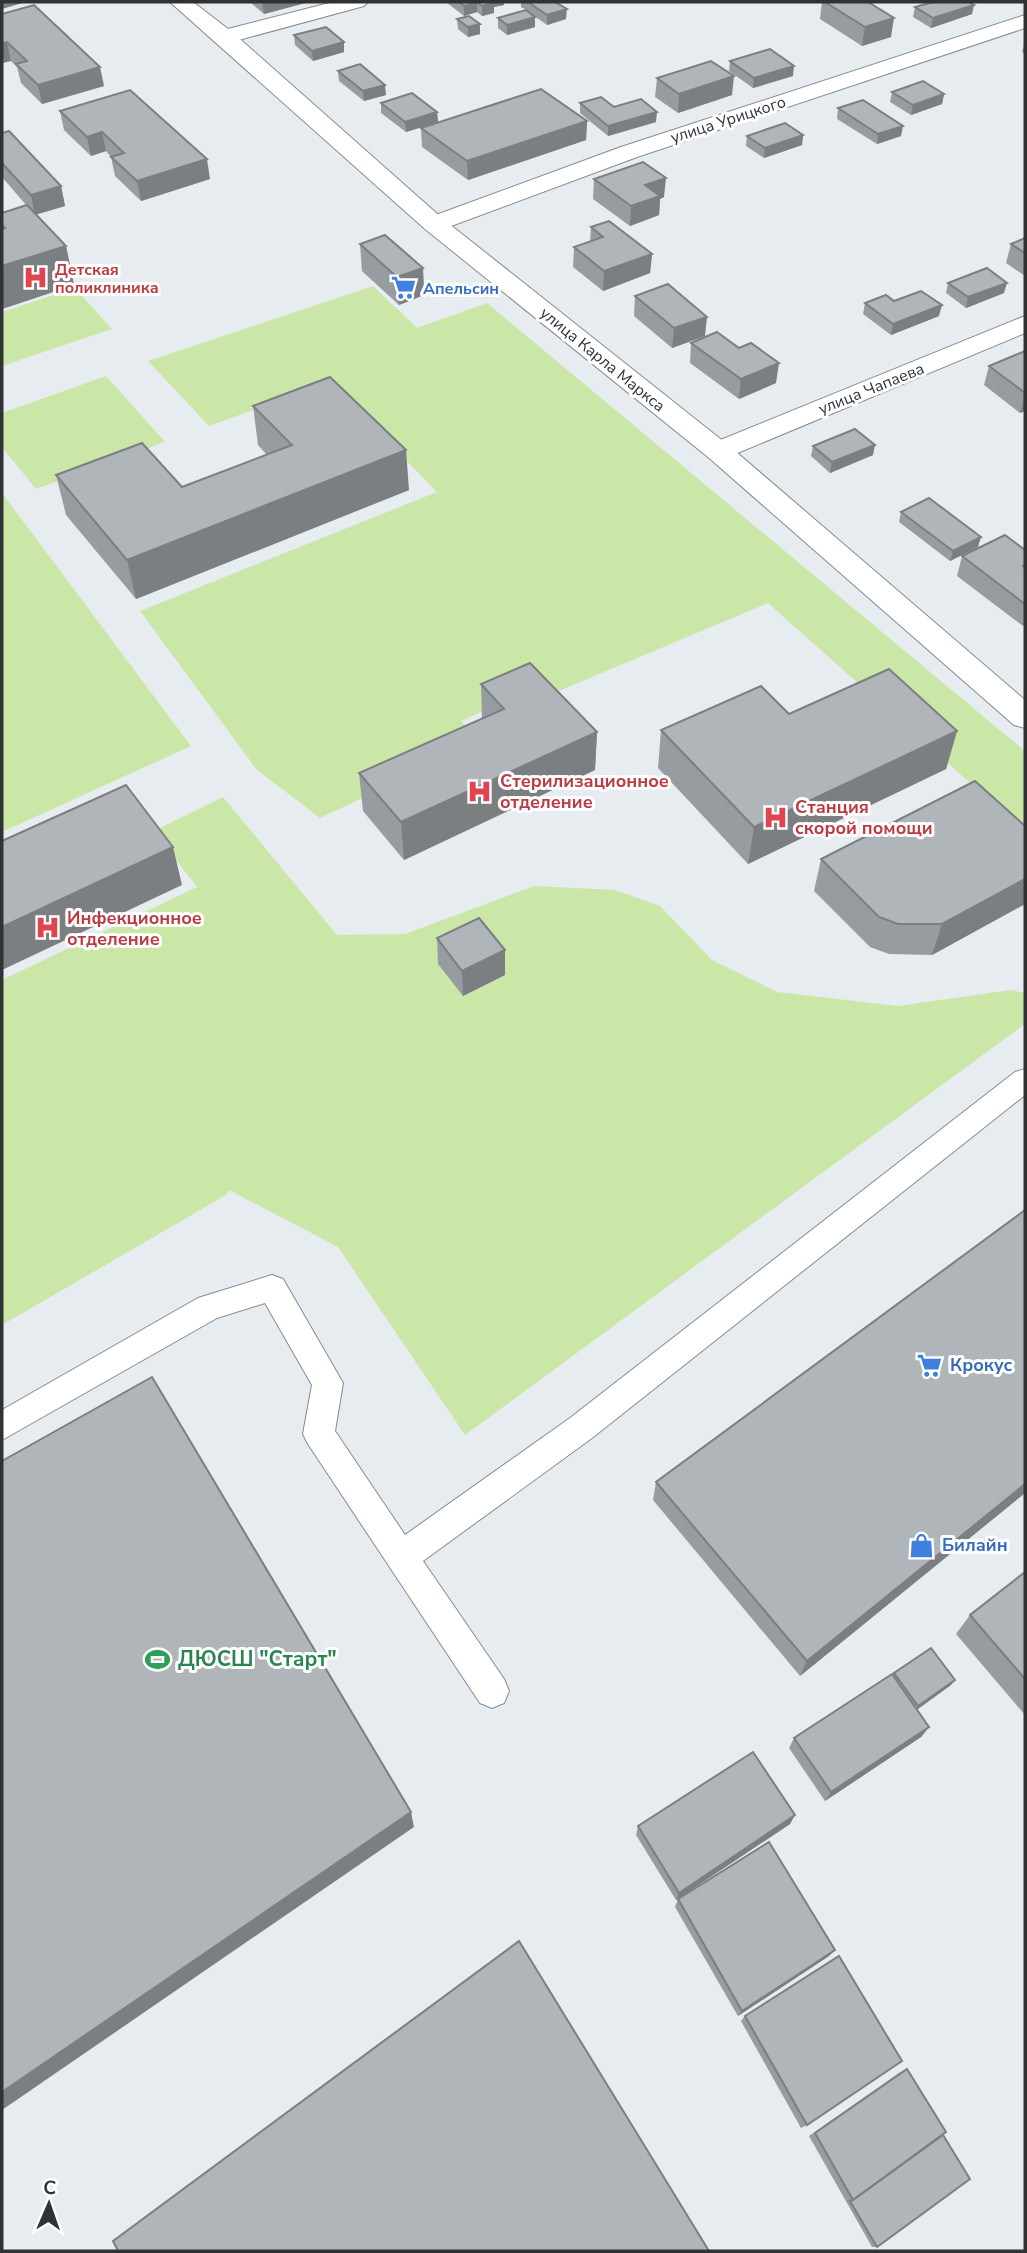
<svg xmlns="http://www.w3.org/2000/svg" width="1027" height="2253" font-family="'Nunito Sans',sans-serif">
<rect width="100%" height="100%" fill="#e7ecf1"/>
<!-- green -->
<g fill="#cae7a7">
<path d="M373,286L417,328L487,303L1025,751V832L768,603L542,698L532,690L461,721L481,742L320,818L257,770L140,611L437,492L330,382L209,426L148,361Z"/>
<path d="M75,288L112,329L2,366V312Z"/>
<path d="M106,376L165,442L36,489L2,447V413Z"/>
<path d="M2,493L191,746L2,832Z"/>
<path d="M223,797L337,935L405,934L534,886L615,890L660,906L712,960L777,992L898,1006L1011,990L1025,993V1024L465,1435L338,1247L229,1190L226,1195L2,1325V980L197,887L154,831Z"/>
</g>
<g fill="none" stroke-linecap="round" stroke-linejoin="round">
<defs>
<path id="service" d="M1025,1069V1095L592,1438L423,1561L504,1679L509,1691L504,1703L492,1708L480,1703L308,1444L303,1434L312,1385L265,1303L217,1318L2,1440V1410L198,1298L272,1275L283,1279L343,1383L335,1431L405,1535L570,1418L1015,1072Z"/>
<g id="minor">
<path d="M333,2H368L364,6L224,44L216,42L213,37L216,32Z"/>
<path d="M1025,15V28L637,157L443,229L434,231L425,229L422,224L425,219L621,147Z"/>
<path d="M1025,316V333L728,457L718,460L708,457L704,451L708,445Z"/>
</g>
<path id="secondary" d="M170,2H193L232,32L443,219L728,445L1025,700V728L1014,725L708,457L425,229Z"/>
</defs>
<!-- service casing -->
<use href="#service" stroke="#868b90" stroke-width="2"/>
<!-- minor casing -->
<use href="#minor" stroke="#868b90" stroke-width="2"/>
<!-- secondary casing -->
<use href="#secondary" stroke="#868b90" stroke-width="2"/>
<!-- service -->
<use href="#service" fill="#fff" fill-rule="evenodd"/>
<!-- minor -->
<use href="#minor" fill="#fff" fill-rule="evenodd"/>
<!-- secondary -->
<use href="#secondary" fill="#fff" fill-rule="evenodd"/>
</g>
<!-- wall -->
<g fill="#979ca0">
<path d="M250,2H309L264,14Z"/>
<path d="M446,2H504V5L494,7V13L482,16L477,12L464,16Z"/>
<path d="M521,2H555L566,19L547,25L530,13L535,27L507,35L498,28V18L526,10L521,7Z"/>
<path d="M822,2H868L891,37L862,46L820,19Z"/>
<path d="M915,7L972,14L931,28L913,17Z"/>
<path d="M2,14L104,86L42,104L21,83L17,67L11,61L2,63Z"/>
<path d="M457,19L480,24V34L468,37L458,29Z"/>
<path d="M294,35L344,52L313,61L295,45Z"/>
<path d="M1025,42V54L1022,52Z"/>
<path d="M730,61L793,76L753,88L729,71Z"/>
<path d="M338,71L386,95L364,101L339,81Z"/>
<path d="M657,78L732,95L678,113L655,97Z"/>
<path d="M892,92L944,94L942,104L911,115L890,102Z"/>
<path d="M381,103L437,112L438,122L406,132L381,113Z"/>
<path d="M580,103L614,107L656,122L608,136L580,113Z"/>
<path d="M838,108L901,136L877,144L837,119Z"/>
<path d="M60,111L210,179L141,201L115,176L111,157L106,151L91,156L64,130Z"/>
<path d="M587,121L586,140L468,180L422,147L421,128Z"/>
<path d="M2,133L61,186L65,206L36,214L66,246L74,285L2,309V213L27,206L2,177Z"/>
<path d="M803,135L802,145L764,158L746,146L747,136Z"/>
<path d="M594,179L664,197L660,199L659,215L630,226L593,199Z"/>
<path d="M591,227L652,254L650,273L603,291L573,267L574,247L590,242Z"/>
<path d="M1025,238V276L1006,263L1011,244Z"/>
<path d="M360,244L423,268L424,295L399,305L362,271Z"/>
<path d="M948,283L1004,293L966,308L946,293Z"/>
<path d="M635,296L705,336L672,348L634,316Z"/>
<path d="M894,301L939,316L891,335L863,314L865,303Z"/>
<path d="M691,343L776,383L739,399L690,363Z"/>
<path d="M1025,351V411L1020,413L984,385L989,366Z"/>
<path d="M253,406L409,490L136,599L66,515L56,475L182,487L267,455L258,445Z"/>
<path d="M813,446L873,455L830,473L811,456Z"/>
<path d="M901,512L978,547L950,561L899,522Z"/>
<path d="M1025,550V625L1023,626L957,576L962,556Z"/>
<path d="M481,684L597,732L595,770L404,860L363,811L359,773L482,719Z"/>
<path d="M789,714L957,731L946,769L748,864L658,768L661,730Z"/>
<path d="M1025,826V904L932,955L889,954L870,947L814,891L821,859Z"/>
<path d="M437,938L505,950V975L463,996L438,964Z"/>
<path d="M656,1482L1025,1493L800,1676L653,1500Z"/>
<path d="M1025,1572V1715L956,1634L970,1615Z"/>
<path d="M894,1673L951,1685L917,1709L929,1727L921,1737L825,1801L789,1748L794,1738L892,1675Z"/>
<path d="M790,1824L676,1900L636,1835L638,1826Z"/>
<path d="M678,1899L829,1956L738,2016L675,1907Z"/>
<path d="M745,2016L807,2125L801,2128L741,2021Z"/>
<path d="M907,2069L877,2247H872L809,2136L899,2073Z"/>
</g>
<!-- shaded-wall -->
<g fill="#7b7f82">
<path d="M2,2H26L2,9Z"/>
<path d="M262,2H309L264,14Z"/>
<path d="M477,2V12L464,16V6Z"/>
<path d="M488,2H504V5L494,7V13L482,16V6Z"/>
<path d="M974,5L972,14L931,28L933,18Z"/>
<path d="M567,9L566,19L547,25V15Z"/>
<path d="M535,17V27L507,35V25Z"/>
<path d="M894,18L891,37L862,46L865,27Z"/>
<path d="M480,24V34L468,37V27Z"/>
<path d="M7,42L11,61L2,63V43Z"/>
<path d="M344,42V52L313,61L312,51Z"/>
<path d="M794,66L793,76L753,88L754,78Z"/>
<path d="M100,67L104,86L42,104L38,85Z"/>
<path d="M734,76L732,95L678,113L679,94Z"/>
<path d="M385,85L386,95L364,101L363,91Z"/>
<path d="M944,94L942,104L911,115L913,105Z"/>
<path d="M437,112L438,122L406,132L405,122Z"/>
<path d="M657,112L656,122L608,136V126Z"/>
<path d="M587,121L586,140L468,180L467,161Z"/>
<path d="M903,126L901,136L877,144L878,134Z"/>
<path d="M102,132L106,151L91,156L87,137Z"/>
<path d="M803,135L802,145L764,158L765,148Z"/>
<path d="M207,159L210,179L141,201L137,181Z"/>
<path d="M666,178L664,197L660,199L659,215L630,226L631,206L645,185Z"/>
<path d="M61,186L65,206L35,215L31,195Z"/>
<path d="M66,246L74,285L2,309V266Z"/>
<path d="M652,254L650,273L603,291L604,271Z"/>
<path d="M423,268L424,295L399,305L397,277Z"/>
<path d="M1007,283L1004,293L966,308L968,297Z"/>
<path d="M942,305L939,316L891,335L893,324Z"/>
<path d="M707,317L705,336L672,348L674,328Z"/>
<path d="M779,363L776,383L739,399L741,379Z"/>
<path d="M1025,395V411L1020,413Z"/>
<path d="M875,445L873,455L830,473L832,462Z"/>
<path d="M406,450L409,490L136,599L127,560Z"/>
<path d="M981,537L978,547L950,561L953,551Z"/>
<path d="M957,731L946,769L748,864L754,827Z"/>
<path d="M597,732L595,770L404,860L401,822Z"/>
<path d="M173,847L182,885L2,970V927Z"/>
<path d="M1025,879V904L932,955L942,924Z"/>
<path d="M505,950V975L463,996L462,971Z"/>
<path d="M1025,1484V1493L800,1676L807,1661Z"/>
<path d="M955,1680L951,1685L914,1712L918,1706Z"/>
<path d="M929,1727L921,1737L825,1801L831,1792Z"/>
<path d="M411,1812L414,1827L2,2110V2092Z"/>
<path d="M795,1815L790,1824L676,1900L679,1893Z"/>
<path d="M835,1950L829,1956L738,2016L742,2011Z"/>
</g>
<!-- building -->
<g fill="#b0b5ba" stroke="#7b7f82" stroke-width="2">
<path d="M459,2H492L493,3L482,6L477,2L464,6Z"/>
<path d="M528,2H555L567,9L547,15Z"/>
<path d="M825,2H868L894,18L865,27Z"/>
<path d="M933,2H969L974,5L933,18L915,7Z"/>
<path d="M34,5L100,67L38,85L16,64L27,61L7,42L2,43V14Z"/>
<path d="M526,10L535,17L507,25L498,18Z"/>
<path d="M469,16L480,24L468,27L457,19Z"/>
<path d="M326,27L344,42L312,51L294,35Z"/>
<path d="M770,49L794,66L754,78L730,61Z"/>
<path d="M711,61L734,76L679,94L657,78Z"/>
<path d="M360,64L385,85L363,91L338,71Z"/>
<path d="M923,81L944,94L913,105L892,92Z"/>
<path d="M541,89L587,121L467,161L421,128Z"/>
<path d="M130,90L207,159L137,181L111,157L124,153L102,132L87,137L60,111Z"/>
<path d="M412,93L437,112L405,122L381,103Z"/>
<path d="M601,97L614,107L641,99L657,112L608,126L580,103Z"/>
<path d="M863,100L903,126L878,134L838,108Z"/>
<path d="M785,123L803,135L765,148L747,136Z"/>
<path d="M9,131L61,186L31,195L2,163V133Z"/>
<path d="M643,162L666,178L645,185L660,196L631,206L594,179Z"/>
<path d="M27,205L66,246L2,266V229L5,228L2,225V213Z"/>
<path d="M609,221L652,254L604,271L574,247L603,237L591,227Z"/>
<path d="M385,235L423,268L397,277L360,244Z"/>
<path d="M1025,238V253L1011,244Z"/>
<path d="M987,268L1007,283L968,297L948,283Z"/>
<path d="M668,284L707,317L674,328L635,296Z"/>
<path d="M921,291L942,305L893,324L865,303L886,295L894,301Z"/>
<path d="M717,332L739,348L751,343L779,363L741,379L691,343Z"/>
<path d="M1025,351V393L989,366Z"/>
<path d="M330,377L406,450L127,560L56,475L142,443L182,487L292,445L253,406Z"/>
<path d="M855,429L875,445L832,462L813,446Z"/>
<path d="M929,498L981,537L953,551L901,512Z"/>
<path d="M1005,535L1025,550V565L1023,566L1025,569V604L962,556Z"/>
<path d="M530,663L597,732L401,822L359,773L504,709L481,684Z"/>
<path d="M889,669L957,731L754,827L661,730L761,686L789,714Z"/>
<path d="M975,781L1025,826V879L942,924H898L879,917L821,859Z"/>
<path d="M126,785L173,847L2,927V841Z"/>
<path d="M479,918L505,950L462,971L437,938Z"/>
<path d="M1025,1210V1484L807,1661L656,1482Z"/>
<path d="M152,1377L411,1812L2,2092V1461Z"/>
<path d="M1025,1572V1679L970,1615Z"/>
<path d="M931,1648L955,1680L918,1706L894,1673Z"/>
<path d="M892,1674L929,1727L831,1792L794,1738Z"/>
<path d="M753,1752L795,1815L679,1893L638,1826Z"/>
<path d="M769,1842L835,1950L742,2011L678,1899Z"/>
<path d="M519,1941L709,2251H118L113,2241Z"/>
<path d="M839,1956L902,2061L807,2125L745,2016Z"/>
<path d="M907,2069L946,2132L853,2200L815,2133Z"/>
<path d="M943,2135L970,2179L877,2247L850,2201L853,2200Z"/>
</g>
<!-- icons -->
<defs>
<symbol id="hospital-bare" viewBox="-9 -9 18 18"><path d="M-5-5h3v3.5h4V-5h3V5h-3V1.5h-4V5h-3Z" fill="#e0444e" stroke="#fff" stroke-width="2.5" paint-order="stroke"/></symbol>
<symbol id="supermarket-bare" viewBox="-9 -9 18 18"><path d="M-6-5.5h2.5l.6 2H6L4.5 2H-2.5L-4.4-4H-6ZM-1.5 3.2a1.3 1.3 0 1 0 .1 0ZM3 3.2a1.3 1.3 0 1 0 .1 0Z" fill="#3f7fe0" stroke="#fff" stroke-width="2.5" paint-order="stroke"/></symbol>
<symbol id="shop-bare" viewBox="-9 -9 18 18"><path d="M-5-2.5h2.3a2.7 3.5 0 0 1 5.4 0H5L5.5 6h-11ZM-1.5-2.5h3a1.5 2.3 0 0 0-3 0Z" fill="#3f7fe0" stroke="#fff" stroke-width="2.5" paint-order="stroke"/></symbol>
<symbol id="stadium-bare" viewBox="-9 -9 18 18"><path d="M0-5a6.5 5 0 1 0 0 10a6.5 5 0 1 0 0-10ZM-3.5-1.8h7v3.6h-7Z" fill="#2e9e5b" stroke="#fff" stroke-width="2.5" paint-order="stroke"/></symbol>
</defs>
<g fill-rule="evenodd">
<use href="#hospital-bare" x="18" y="260" width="35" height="35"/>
<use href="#supermarket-bare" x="386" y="270" width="35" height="35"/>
<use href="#hospital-bare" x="462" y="774" width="35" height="35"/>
<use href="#hospital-bare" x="758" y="800" width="35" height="35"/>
<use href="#hospital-bare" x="30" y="910" width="35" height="35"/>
<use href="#supermarket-bare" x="912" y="1348" width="35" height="35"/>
<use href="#shop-bare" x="904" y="1528" width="35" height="35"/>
<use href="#stadium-bare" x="140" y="1642" width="35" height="35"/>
</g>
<g text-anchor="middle" stroke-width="6" stroke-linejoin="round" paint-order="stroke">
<!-- far-street labels -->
<g font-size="16" fill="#303234" stroke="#fff">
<text transform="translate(728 119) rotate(-18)" y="6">улица Урицкого</text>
<text transform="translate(603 359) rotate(39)" y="6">улица Карла Маркса</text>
<text transform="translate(871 388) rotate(-22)" y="6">улица Чапаева</text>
</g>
<!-- far-health labels -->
<g font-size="16" font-weight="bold" fill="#be3a42" stroke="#fff" text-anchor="start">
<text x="55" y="275">Детская<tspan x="55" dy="18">поликлиника</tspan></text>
</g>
<!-- far-shop labels -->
<g font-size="16" font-weight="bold" fill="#366cbe" stroke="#fff" text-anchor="start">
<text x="423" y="294">Апельсин</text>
</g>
<!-- health labels -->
<g font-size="18" font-weight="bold" fill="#be3a42" stroke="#fff" text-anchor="start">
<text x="500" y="787">Стерилизационное<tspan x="500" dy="21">отделение</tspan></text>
<text x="795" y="813">Станция<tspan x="795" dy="21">скорой помощи</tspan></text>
<text x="67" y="924">Инфекционное<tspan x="67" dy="21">отделение</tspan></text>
</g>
<!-- shop labels -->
<g font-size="18" font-weight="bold" fill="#366cbe" stroke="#fff" text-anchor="start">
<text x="950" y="1371">Крокус</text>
<text x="942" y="1551">Билайн</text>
</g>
<!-- near-leisure labels -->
<g font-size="21" font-weight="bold" fill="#27864d" stroke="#fff" text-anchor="start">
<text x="178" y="1666">ДЮСШ "Старт"</text>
</g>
</g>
<!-- border -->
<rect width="1027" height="2253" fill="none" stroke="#303234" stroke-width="7"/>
<!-- north arrow -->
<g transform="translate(49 2204) rotate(2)" stroke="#ffffff" stroke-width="5" paint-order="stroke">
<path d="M0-5L12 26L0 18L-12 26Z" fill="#303234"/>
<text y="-10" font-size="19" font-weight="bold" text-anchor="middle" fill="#303234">С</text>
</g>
</svg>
